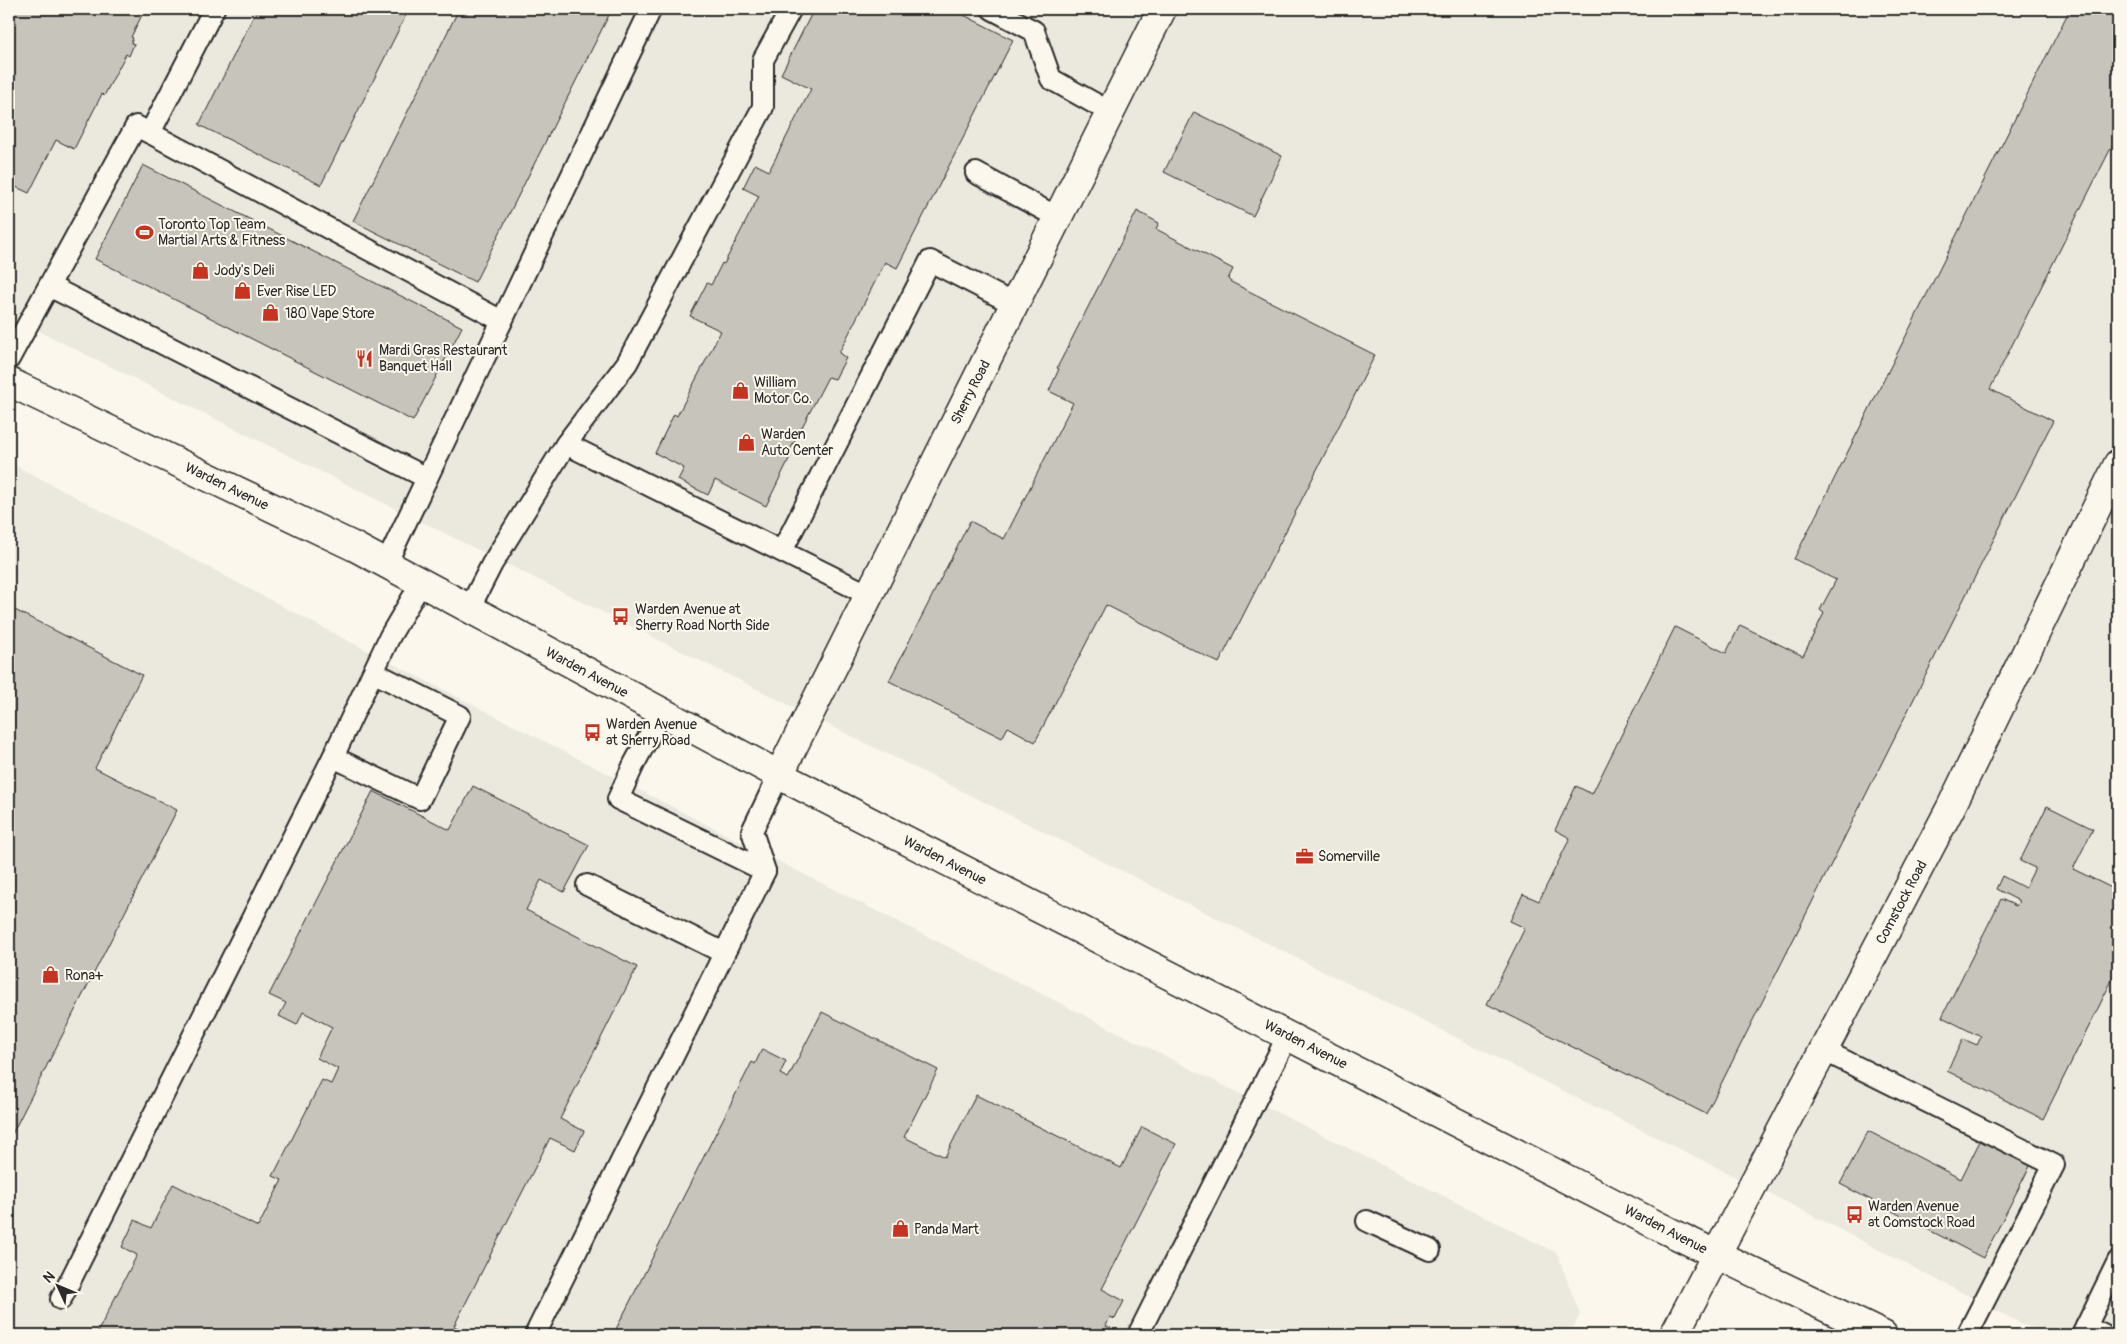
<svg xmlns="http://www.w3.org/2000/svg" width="2127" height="1344" font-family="Pangolin,sans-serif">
<rect width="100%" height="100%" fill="#fbf7ec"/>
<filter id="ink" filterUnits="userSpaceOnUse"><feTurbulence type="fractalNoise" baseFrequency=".02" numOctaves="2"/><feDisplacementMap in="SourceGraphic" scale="10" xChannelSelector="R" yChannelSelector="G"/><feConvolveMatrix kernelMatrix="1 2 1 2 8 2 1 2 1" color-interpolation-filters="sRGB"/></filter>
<g filter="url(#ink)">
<!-- built -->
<g fill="#ebe8de">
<path d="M9,9H2118V1335H2044L1796,1207L9,316Z"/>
<path d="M9,462L333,633L819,882L1557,1253L1580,1315L1569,1335H9Z"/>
</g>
<!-- building -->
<g fill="#c7c4bc" stroke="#2b2b2b">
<path d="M17,9H145L131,37L133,38L131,43L134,44L129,56L126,54L104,96L102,94L74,149L56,140L29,193L14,186L9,197V25Z"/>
<path d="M257,9H409L321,185L199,125Z"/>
<path d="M459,9H612L475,282L353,221Z"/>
<path d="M814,9H952L1013,40L897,268L885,262L839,353L846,358L835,379L828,377L788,454L791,455L766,506L715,480L708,495L678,480L684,468L655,453L674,414L677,416L721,331L690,316L707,283L711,285L722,263L724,264L759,196L743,188L755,164L769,171L811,89L781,74Z"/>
<path d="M2070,9H2118V134L1990,389L2053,421L1706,1114L1487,1004L1525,928L1510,921L1523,894L1539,901L1570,838L1555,830L1576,786L1592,794L1675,627L1726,653L1740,625L1803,656L1824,613L1820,610L1836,580L1794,559Z"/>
<path d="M1194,112L1282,156L1253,216L1164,172Z"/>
<path d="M143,165L462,327L413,421L95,259Z"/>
<path d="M1137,211L1159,223L1156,229L1233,269L1228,279L1231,282L1375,355L1219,663L1106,605L1035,742L1008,727L1002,738L889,681L970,521L1004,539L1073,403L1049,391L1059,369L1057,368Z"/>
<path d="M9,607L142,675L95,768L177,810L9,1140Z"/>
<path d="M473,786L589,845L564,892L541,880L526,910L637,967L560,1119L584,1131L575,1150L550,1138L454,1326L472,1335H96L137,1255L122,1247L135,1220L151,1228L173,1184L258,1227L282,1180L273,1176L322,1080L331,1084L338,1069L317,1058L332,1027L303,1012L297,1025L279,1016L286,1003L269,995L373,791L450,830Z"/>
<path d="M2047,806L2093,829L2073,869L2118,891V968L2043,1119L1947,1071L1963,1039L1977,1045L1981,1037L1942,1017L2001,899L2016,906L2019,901L1996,889L2002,876L2025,888L2035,868L2020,861Z"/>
<path d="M822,1012L938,1070L904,1137L945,1157L976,1095L1121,1168L1142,1127L1176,1144L1102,1289L1124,1301L1115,1319L1110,1317L1106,1326L1113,1329L1110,1335H613L752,1062L755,1064L762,1049L786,1061L780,1074L788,1078Z"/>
<path d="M1868,1131L1961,1179L1982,1137L2032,1162L1983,1258L1840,1184Z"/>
</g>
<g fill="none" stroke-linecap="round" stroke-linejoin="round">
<defs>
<g id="service">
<path d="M992,9L1034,31L1051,79L1110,112"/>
<path d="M150,133L502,321"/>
<path d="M976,173L1057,217"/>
<path d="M49,286L427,478"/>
<path d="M9,359L136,126L150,133L214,9"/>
<path d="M566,444L627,363L763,107V60L791,9"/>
<path d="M782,551L930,261L1014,304"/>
<path d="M386,564L651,9"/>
<path d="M469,609L492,564L566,444L869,595"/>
<path d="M373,672L460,716L420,799L333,757L390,636L421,583"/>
<path d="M662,712L634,764L618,799L765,871"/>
<path d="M587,885L724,953"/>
<path d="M1823,1050L2054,1165L1967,1335"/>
<path d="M1367,1221L1430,1250"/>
<path d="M61,1299L333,757"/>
<path d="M2086,1327L2103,1335"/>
<path d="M535,1335L765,871L752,831L779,775"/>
<path d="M1138,1335L1288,1035"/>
<path d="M2082,1335L2118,1261"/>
</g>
<path id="minor" d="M779,775L1162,9"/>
<path id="tertiary" d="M1674,1335L1951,807L2118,464"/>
<path id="secondary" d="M9,382L355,547L779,775L1668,1231L1883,1335"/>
</defs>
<!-- service casing -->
<use href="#service" stroke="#2b2b2b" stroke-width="24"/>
<!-- minor casing -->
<use href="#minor" stroke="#2b2b2b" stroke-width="31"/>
<!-- tertiary casing -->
<use href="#tertiary" stroke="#2b2b2b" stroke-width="31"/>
<!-- secondary casing -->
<use href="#secondary" stroke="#2b2b2b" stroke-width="31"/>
<!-- service -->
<use href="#service" stroke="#fbf7ec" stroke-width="20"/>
<!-- minor -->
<use href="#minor" stroke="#fbf7ec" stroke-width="28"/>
<!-- tertiary -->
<use href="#tertiary" stroke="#fbf7ec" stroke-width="28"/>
<!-- secondary -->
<use href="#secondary" stroke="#fbf7ec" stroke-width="28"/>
</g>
</g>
<!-- icons -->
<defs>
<symbol id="stadium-bare" viewBox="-9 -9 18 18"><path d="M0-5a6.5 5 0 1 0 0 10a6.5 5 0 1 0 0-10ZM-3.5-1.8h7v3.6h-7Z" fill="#c8321e" stroke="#fbf7ec" stroke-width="2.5" paint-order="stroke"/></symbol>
<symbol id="shop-bare" viewBox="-9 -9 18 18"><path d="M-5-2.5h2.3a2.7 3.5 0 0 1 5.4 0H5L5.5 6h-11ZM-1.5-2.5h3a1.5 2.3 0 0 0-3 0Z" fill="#c8321e" stroke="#fbf7ec" stroke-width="2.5" paint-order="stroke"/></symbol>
<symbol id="restaurant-bare" viewBox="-9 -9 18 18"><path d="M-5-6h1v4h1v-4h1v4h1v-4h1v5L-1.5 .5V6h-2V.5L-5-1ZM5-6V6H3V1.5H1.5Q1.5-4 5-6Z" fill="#c8321e" stroke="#fbf7ec" stroke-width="2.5" paint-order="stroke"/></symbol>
<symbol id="bus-bare" viewBox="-9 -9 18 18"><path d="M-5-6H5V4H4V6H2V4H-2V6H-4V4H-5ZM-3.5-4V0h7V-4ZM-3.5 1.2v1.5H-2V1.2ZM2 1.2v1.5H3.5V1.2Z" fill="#c8321e" stroke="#fbf7ec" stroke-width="2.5" paint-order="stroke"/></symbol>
<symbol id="office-bare" viewBox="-9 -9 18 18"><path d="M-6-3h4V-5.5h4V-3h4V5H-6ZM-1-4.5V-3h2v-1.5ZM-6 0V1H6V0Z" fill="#c8321e" stroke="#fbf7ec" stroke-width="2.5" paint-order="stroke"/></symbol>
</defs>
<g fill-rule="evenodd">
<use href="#stadium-bare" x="132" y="220" width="25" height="25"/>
<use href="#shop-bare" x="188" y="258" width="25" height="25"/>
<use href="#shop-bare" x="230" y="278" width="25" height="25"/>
<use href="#shop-bare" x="258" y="300" width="25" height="25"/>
<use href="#restaurant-bare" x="352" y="346" width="25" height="25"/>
<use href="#shop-bare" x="728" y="378" width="25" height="25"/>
<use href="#shop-bare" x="734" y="430" width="25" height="25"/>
<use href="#bus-bare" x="608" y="604" width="25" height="25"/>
<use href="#bus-bare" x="580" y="720" width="25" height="25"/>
<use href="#office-bare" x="1292" y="844" width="25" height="25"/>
<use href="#shop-bare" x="38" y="962" width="25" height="25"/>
<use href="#bus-bare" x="1842" y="1202" width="25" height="25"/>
<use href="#shop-bare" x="888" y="1216" width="25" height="25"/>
</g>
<g text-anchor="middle" stroke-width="4" stroke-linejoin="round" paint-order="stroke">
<!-- poi labels -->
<g font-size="14" fill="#2b2b2b" stroke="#fbf7ec" text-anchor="start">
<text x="158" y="229">Toronto Top Team<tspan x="158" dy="16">Martial Arts &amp; Fitness</tspan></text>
<text x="214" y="275">Jody's Deli</text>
<text x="257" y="296">Ever Rise LED</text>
<text x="285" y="318">180 Vape Store</text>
<text x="379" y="355">Mardi Gras Restaurant<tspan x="379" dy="16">Banquet Hall</tspan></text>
<text x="754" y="387">William<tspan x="754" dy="16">Motor Co.</tspan></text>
<text x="761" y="439">Warden<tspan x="761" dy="16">Auto Center</tspan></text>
<text x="635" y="614">Warden Avenue at<tspan x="635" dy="16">Sherry Road North Side</tspan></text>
<text x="606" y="729">Warden Avenue<tspan x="606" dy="16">at Sherry Road</tspan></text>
<text x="1318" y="861">Somerville</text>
<text x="65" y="980">Rona+</text>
<text x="1868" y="1211">Warden Avenue<tspan x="1868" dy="16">at Comstock Road</tspan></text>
<text x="914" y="1234">Panda Mart</text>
</g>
<!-- street labels -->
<g font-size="14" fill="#2b2b2b" stroke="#fbf7ec">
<text transform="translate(970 392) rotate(-63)" y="5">Sherry Road</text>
<text transform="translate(227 486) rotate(26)" y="5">Warden Avenue</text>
<text transform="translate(587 672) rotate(28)" y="5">Warden Avenue</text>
<text transform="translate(945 860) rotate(27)" y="5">Warden Avenue</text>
<text transform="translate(1901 902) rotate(-62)" y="5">Comstock Road</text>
<text transform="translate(1306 1044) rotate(27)" y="5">Warden Avenue</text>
<text transform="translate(1666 1229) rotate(27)" y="5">Warden Avenue</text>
</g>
</g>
<!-- margin -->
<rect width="2127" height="1344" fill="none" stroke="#fbf7ec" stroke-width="30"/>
<rect x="15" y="15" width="2097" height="1314" fill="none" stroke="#2b2b2b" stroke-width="2" filter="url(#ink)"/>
<!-- north arrow -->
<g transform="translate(58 1286) rotate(314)" stroke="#fbf7ec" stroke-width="4" paint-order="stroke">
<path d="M0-4L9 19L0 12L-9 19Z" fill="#2b2b2b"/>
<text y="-8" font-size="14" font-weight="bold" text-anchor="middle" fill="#2b2b2b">N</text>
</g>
</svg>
